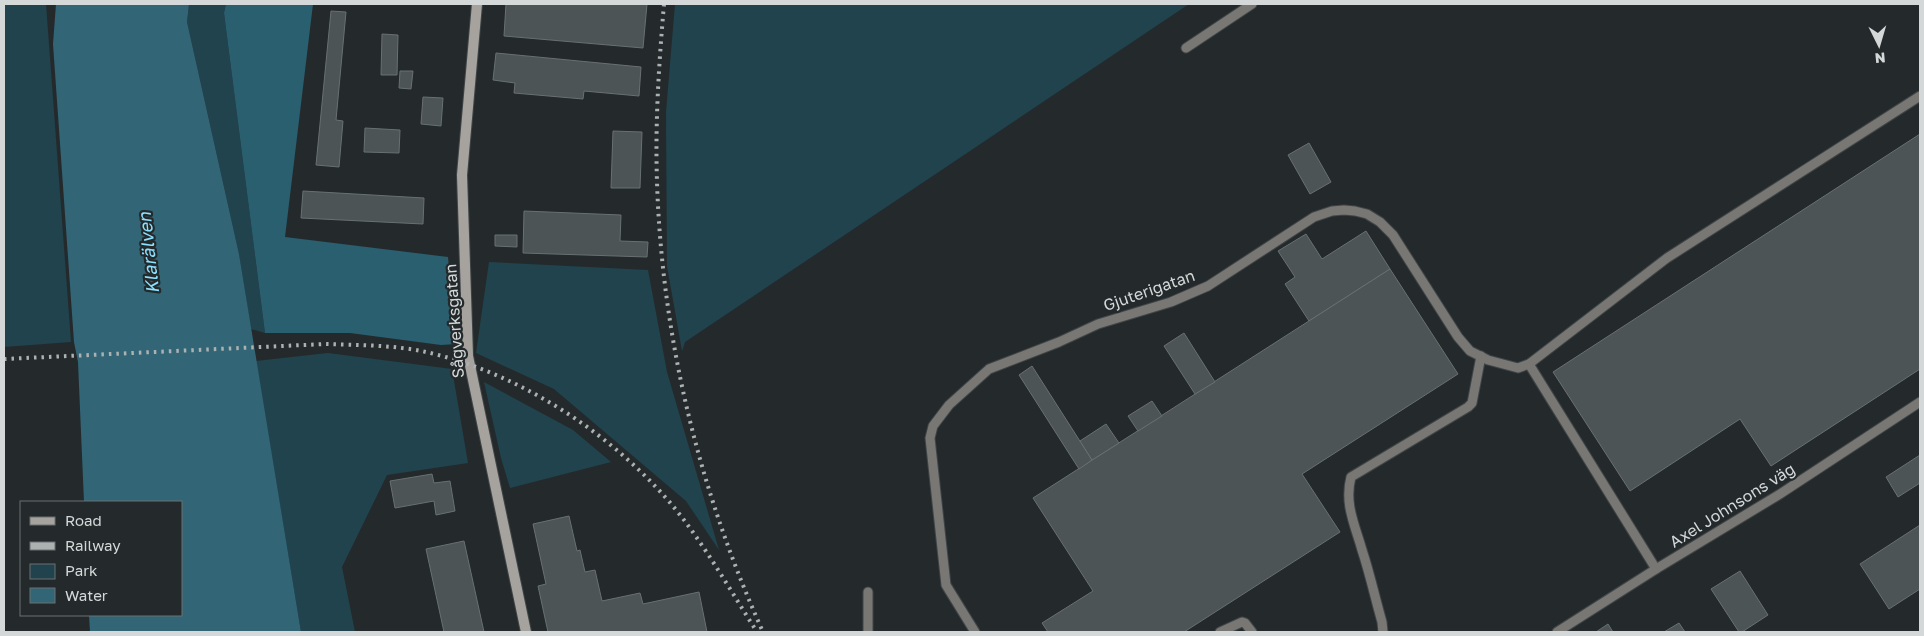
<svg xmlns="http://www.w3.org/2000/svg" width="1924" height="636" font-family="'Golos Text',sans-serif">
<rect width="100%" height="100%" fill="#242a2c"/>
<!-- green -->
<g fill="#21434e">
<path d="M4,4H46L71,342L4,347Z"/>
<path d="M189,4H226L224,13L265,333L251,329L239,254L187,22Z"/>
<path d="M675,4H1189L685,342L682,351L667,266L666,112Z"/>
<path d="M489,262L648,270L667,372L719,550L686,501L554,389L476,353Z"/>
<path d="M328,353L452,369L468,463L387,475L342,567L355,632H301L256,361Z"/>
<path d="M484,382L573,430L611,462L510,488L501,458Z"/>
</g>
<!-- forest -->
<path fill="#2a5f70" d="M226,4H313L285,237L448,257L456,344L441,345L350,333H265L224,13Z"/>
<!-- water -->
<path fill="#326677" d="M56,4H189L187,22L239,254L301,632H90L89,615H181V502H84L78,362L74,342L53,44Z"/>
<!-- building -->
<g fill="#4d5456" stroke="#697072">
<path d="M506,4H647L643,48L504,36Z"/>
<path d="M331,11L346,12L336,120L343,121L339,167L316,165Z"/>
<path d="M382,34L398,35L397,75H381Z"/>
<path d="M496,53L641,67L639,96L584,91L583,99L514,93L515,83L493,80Z"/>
<path d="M400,71H413L411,89L399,88Z"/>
<path d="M423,97L443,98L441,126L421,124Z"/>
<path d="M365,128L400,130L399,153L364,152Z"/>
<path d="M613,131L642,132L640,188H611Z"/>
<path d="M1920,134V369L1771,466L1740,419L1630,491L1553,372Z"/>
<path d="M1309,143L1331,182L1310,194L1288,155Z"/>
<path d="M303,191L424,198L423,224L301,218Z"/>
<path d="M524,211L621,215L620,241L648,242L647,257L523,253Z"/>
<path d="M1366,231L1390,269L1309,321L1285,284L1295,277L1278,251L1306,234L1322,259Z"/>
<path d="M495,235H517V247L495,246Z"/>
<path d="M1390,269L1458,374L1302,474L1340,532L1184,632H1048L1042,623L1093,591L1033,498Z"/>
<path d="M1184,333L1215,382L1195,394L1164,346Z"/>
<path d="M1032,366L1092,460L1079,469L1019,375Z"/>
<path d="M1152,401L1162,416L1138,431L1128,416Z"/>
<path d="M1106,424L1119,443L1092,460L1080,441Z"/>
<path d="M1920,455V483L1898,497L1886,477Z"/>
<path d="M432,474L434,483L450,481L455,511L436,515L434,501L395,508L390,481Z"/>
<path d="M569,516L577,551L580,550L585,572L595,570L602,601L640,593L643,604L699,592L707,632H548L538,586L546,584L533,524Z"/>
<path d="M1920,525V589L1889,609L1860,564Z"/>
<path d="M464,541L484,632H444L426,549Z"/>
<path d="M1740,571L1768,615L1742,632H1739L1711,589Z"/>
<path d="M1679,623L1685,632H1664Z"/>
<path d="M1608,624L1613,632H1596Z"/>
</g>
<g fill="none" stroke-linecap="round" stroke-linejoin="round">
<defs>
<g id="lane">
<path d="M1186,48L1252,4"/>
<path d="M1529,364L1656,569"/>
<path d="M868,632V592"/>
<path d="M975,632L946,585L930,438L933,426L949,405L989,369L1059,342L1098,324L1171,302L1208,286L1314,217L1332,211L1344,210L1355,211L1367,214L1380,222L1393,235L1458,337L1470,351L1488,360L1518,368L1529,364L1667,258L1920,96"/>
<path d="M1220,632L1242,622L1245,623L1252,632"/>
<path d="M1383,632L1382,622C1375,598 1370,574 1362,550C1355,525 1344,504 1351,477L1468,407L1472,403L1481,356"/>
<path d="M1557,632L1656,569L1780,494L1920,402"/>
</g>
<path id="secondary" d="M477,4L462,175L468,356L526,632"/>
</defs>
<!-- lane casing -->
<use href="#lane" stroke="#404648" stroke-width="11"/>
<!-- secondary casing -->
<use href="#secondary" stroke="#404648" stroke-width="12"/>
<!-- lane -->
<use href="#lane" stroke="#797774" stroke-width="9"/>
<!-- secondary -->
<use href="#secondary" stroke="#a6a39f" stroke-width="10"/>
<!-- rail -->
<g stroke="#acb1b2" stroke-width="4" stroke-dasharray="2.5 5" stroke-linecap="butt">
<path d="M664,4C659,63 655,122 657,182C662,338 699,490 763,632"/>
<path d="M4,359L325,344C357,345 395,345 426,352C525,374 627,443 687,524C712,558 734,596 757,632"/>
</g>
</g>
<g text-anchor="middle" stroke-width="4.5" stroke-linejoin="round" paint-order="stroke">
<!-- street labels -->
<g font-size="16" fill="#d4d8d9" stroke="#242a2c">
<text transform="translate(1149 290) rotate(-19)" y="6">Gjuterigatan</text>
<text transform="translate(454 321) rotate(-94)" y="6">Sågverksgatan</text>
<text transform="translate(1732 505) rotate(-32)" y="6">Axel Johnsons väg</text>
</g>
<!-- water labels -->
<g font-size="18" font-style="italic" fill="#8ce1ff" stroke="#242a2c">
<text transform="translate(149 253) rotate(-96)" y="6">Klarälven</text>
</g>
</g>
<!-- border -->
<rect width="1924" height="636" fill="none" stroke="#d4d8d9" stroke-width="10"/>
<!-- legend -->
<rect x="20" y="501" width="162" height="115" fill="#242a2c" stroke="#6a7071"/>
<rect x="30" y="517" width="25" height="8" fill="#a6a39f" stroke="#6a7071"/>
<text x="65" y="526" font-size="15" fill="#d4d8d9">Road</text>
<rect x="30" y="542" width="25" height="8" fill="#acb1b2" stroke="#6a7071"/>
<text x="65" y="551" font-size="15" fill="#d4d8d9">Railway</text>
<rect x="30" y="564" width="25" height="15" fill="#21434e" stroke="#6a7071"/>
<text x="65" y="576" font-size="15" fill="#d4d8d9">Park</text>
<rect x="30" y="588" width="25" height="15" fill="#326677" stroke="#6a7071"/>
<text x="65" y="601" font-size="15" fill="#d4d8d9">Water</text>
<!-- north arrow -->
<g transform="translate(1879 45) rotate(175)" stroke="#242a2c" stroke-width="4" paint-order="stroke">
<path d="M0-4L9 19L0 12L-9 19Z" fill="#d4d8d9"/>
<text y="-8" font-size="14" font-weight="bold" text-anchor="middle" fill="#d4d8d9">N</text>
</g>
</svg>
